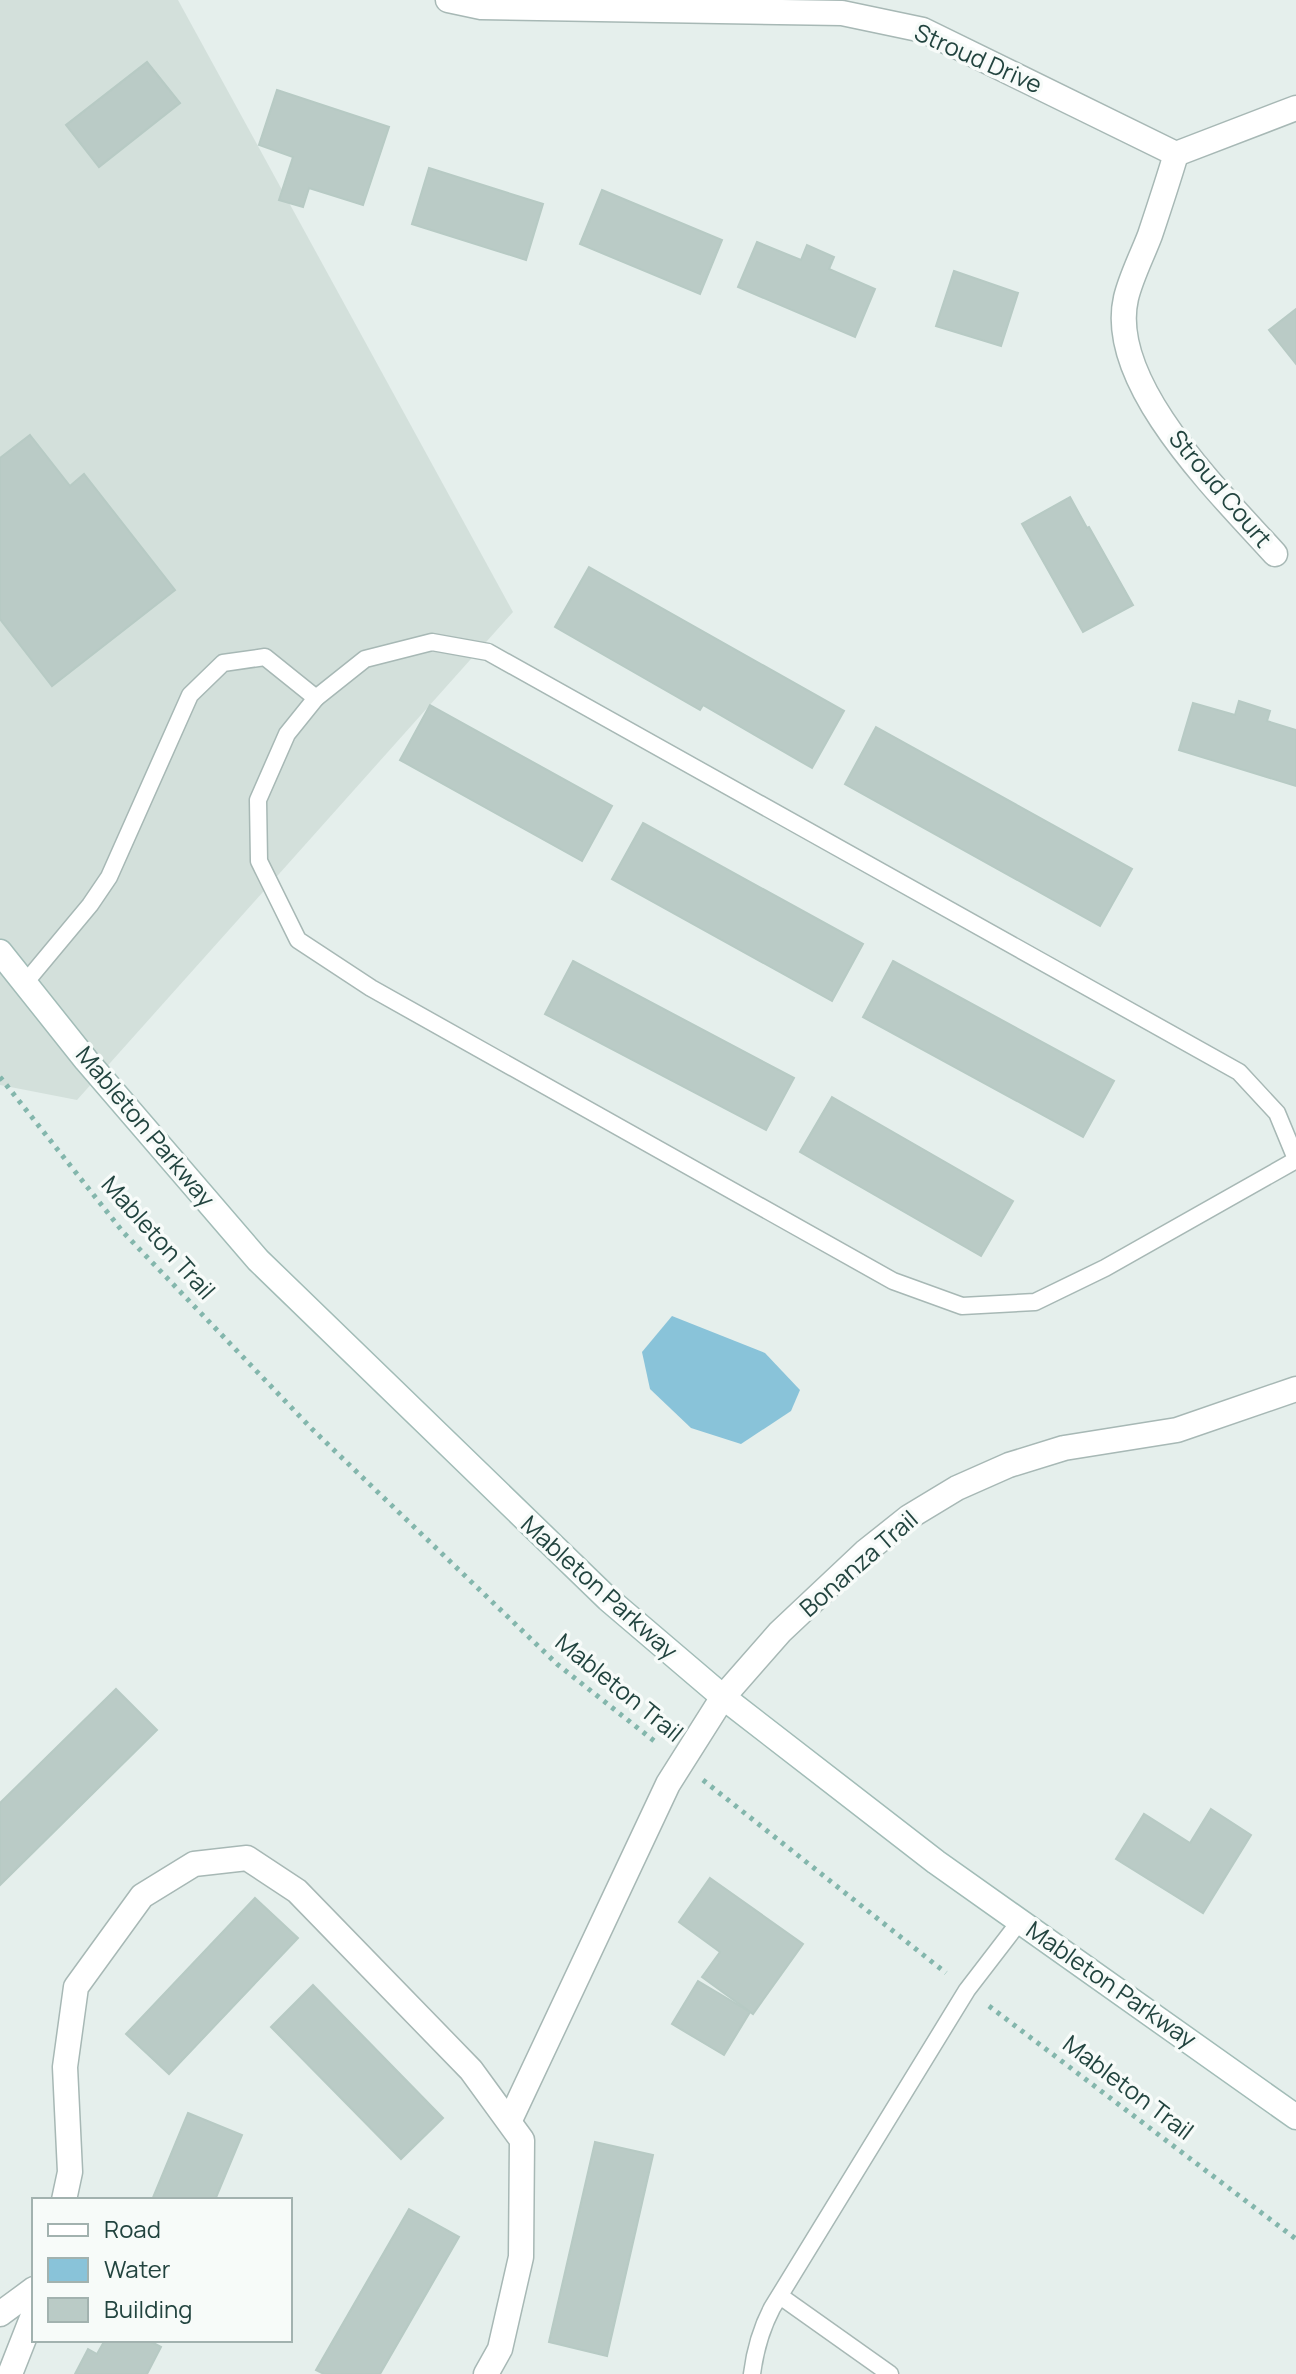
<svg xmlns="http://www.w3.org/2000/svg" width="1296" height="2374" font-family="Manrope,sans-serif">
<rect width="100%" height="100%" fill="#e5efec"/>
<!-- built -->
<path fill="#d3e0db" d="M0,0H178L513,612L77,1100L0,1085Z"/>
<!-- water -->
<path fill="#89c3d9" d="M672,1316L765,1353L800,1390L791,1411L741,1444L691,1428L650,1389L642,1352Z"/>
<!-- building -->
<g fill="#bacbc6" stroke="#b7cac4" stroke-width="2">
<path d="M147,62L180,103L99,167L66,125Z"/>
<path d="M277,90L389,127L363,205L309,188L303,207L279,200L293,157L259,145Z"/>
<path d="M429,168L543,204L526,260L412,224Z"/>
<path d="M602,190L722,240L700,294L580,244Z"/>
<path d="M757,242L801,260L807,245L834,257L829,269L875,289L855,337L738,287Z"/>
<path d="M954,271L1018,293L1001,346L936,326Z"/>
<path d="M1296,309V364L1269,330Z"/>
<path d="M30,435L70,486L84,474L175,590L52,686L0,619V458Z"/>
<path d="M1070,497L1087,528L1089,527L1133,605L1083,632L1022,524Z"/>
<path d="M589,567L844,711L812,768L703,705L700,710L555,627Z"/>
<path d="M1239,701L1270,711L1267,721L1296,730V786L1179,750L1193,703L1235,715Z"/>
<path d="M430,705L612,806L582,861L400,760Z"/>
<path d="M876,727L1132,869L1100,926L845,784Z"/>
<path d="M643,823L863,944L832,1001L612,879Z"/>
<path d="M573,961L794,1078L766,1130L545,1014Z"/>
<path d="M893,961L1114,1081L1083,1137L863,1017Z"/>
<path d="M832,1097L1013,1201L981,1256L800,1152Z"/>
<path d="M116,1689L157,1730L0,1885V1803Z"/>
<path d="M1211,1809L1251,1835L1203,1913L1116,1859L1144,1814L1190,1843Z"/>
<path d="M710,1878L803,1944L753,2014L702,1977L720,1952L679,1922Z"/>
<path d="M255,1898L298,1938L169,2074L126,2034Z"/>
<path d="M698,1981L750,2012L724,2055L672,2024Z"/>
<path d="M313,1985L443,2118L401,2159L271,2027Z"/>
<path d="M188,2113L242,2135L215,2200H152Z"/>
<path d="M595,2142L653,2155L607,2356L549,2342Z"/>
<path d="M409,2209L459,2237L380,2374H324L316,2370Z"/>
<path d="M105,2340H148L161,2347L147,2374H75L88,2349L97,2354Z"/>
</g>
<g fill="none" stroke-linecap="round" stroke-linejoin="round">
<defs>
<g id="service">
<path d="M316,698L365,659L432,642L488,652L1239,1072L1277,1113L1296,1159"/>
<path d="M25,983L90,905L109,877L190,695L223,663L265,657L316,698L287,734L258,800L259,861L298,940L371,988L893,1281L962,1306L1035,1302L1105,1268L1296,1160"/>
<path d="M780,2296L890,2374"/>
<path d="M752,2374C755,2350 761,2329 772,2308L967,1990L1020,1921"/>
</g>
<g id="minor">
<path d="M448,0L481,7L842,13L923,30L1176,154L1296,108"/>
<path d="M1176,154C1168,181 1159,208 1150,235C1142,256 1131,277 1126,298C1106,384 1223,496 1275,554"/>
<path d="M510,2120L668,1784L723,1697L780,1632L865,1552L909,1517L957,1488L1009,1465L1064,1448L1177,1430L1296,1389"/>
<path d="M64,2200L70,2172L65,2067L76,1987L142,1896L194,1864L247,1858L297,1891L471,2070L522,2140L521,2257L500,2349L486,2374"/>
<path d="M0,2314L34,2289"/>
<path d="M10,2374L34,2313"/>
</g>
<path id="secondary" d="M0,952L86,1060L258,1260L608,1599L723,1697L936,1862L1296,2117"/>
</defs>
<!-- service casing -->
<use href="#service" stroke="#a7b8b5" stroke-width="19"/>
<!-- minor casing -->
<use href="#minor" stroke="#a7b8b5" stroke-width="27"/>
<!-- secondary casing -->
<use href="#secondary" stroke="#a2bcb7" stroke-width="27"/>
<!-- path -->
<g stroke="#83b6ac" stroke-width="5" stroke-dasharray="4 6" stroke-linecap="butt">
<path d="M0,1077L123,1232L312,1429L557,1664L658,1744"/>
<path d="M703,1780L946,1973"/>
<path d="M989,2006L1296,2239"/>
</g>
<!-- service -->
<use href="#service" stroke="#fff" stroke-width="16"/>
<!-- minor -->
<use href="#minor" stroke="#fff" stroke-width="24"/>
<!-- secondary -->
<use href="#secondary" stroke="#fff" stroke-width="24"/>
</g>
<g text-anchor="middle" stroke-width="7" stroke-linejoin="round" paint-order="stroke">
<!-- street labels -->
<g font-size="24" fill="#22443f" stroke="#f7fbf9">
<text transform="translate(978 59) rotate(24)" y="8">Stroud Drive</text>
<text transform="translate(1220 489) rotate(50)" y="8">Stroud Court</text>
<text transform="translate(145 1127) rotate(50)" y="8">Mableton Parkway</text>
<text transform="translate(158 1238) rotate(48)" y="8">Mableton Trail</text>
<text transform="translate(859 1564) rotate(-41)" y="8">Bonanza Trail</text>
<text transform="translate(599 1588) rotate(42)" y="8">Mableton Parkway</text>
<text transform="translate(619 1688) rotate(39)" y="8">Mableton Trail</text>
<text transform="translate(1111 1985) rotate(35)" y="8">Mableton Parkway</text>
<text transform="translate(1128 2088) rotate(37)" y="8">Mableton Trail</text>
</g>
</g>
<!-- legend -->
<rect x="32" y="2198" width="260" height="144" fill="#f7fbf9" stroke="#a2b2af" stroke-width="2"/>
<rect x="48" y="2224" width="40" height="12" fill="#ffffff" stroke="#a2b2af" stroke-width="2"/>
<text x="104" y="2238" font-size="24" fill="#22443f">Road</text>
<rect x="48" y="2258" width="40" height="24" fill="#89c3d9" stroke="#a2b2af" stroke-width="2"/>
<text x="104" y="2278" font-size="24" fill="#22443f">Water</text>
<rect x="48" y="2298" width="40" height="24" fill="#bacbc6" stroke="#a2b2af" stroke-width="2"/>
<text x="104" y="2318" font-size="24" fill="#22443f">Building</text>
</svg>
